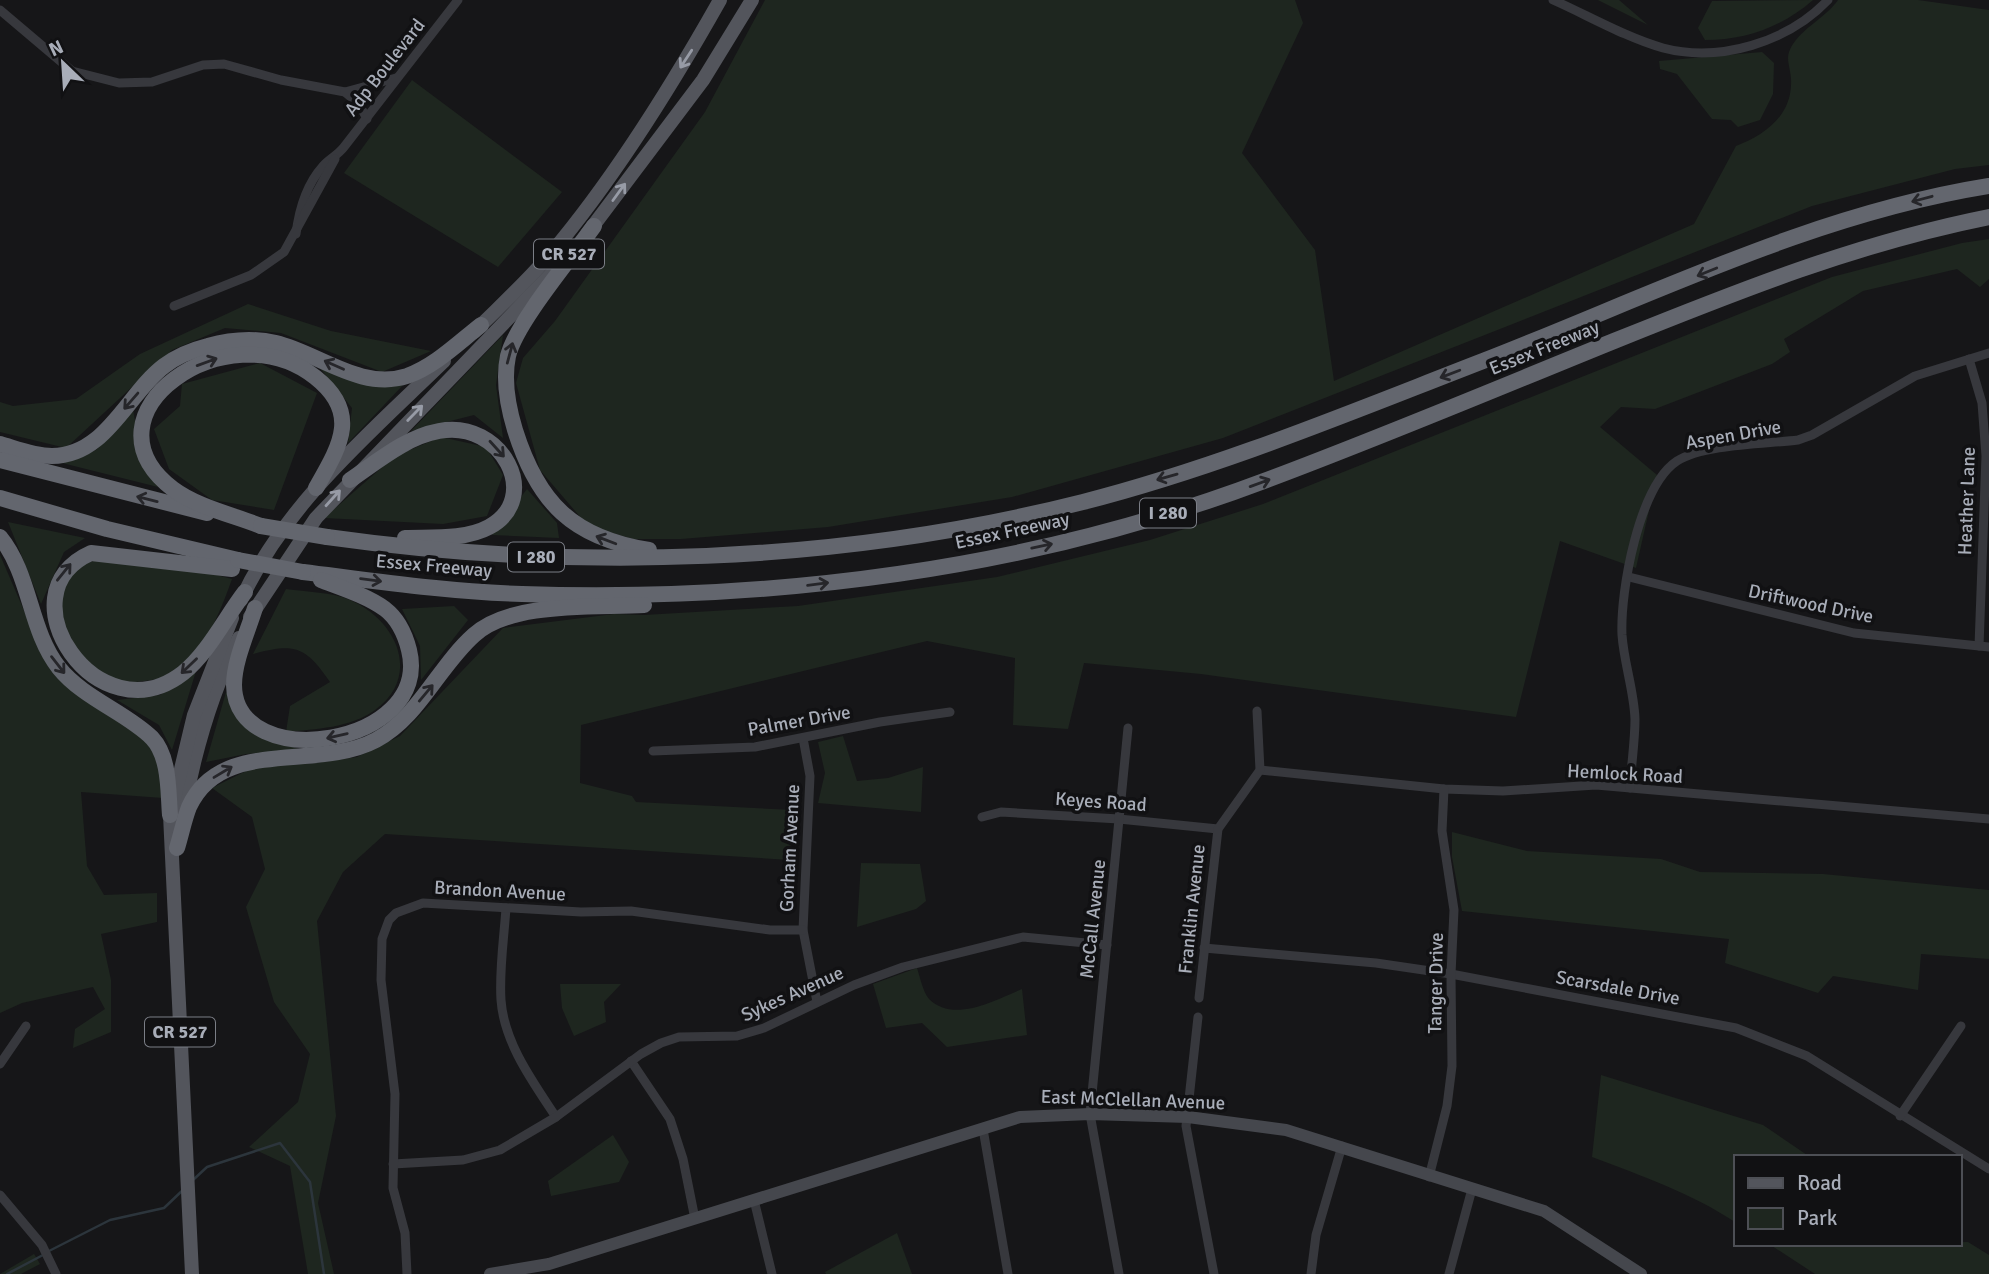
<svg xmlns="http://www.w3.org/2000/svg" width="1989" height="1274" font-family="Signika,sans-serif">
<rect width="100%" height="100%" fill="#161618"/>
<!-- green -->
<g fill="#1e261f">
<path d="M765,0H1295L1303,23L1242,153L1315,250L1334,381L1694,224L1736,146C1766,135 1793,114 1791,79C1791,71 1786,60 1789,52C1797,30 1825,19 1838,0H1918L1989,10V165L1955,169L1812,206L1223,438L1012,497L828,527L681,539H633L588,526L540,470L516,383L523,358L555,321L705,112Z"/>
<path d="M1598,0H1619L1648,25Z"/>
<path d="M1813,0C1782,27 1746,40 1705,40L1698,28L1712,1Z"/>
<path d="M1762,52L1774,63L1773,94L1760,120L1738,127L1731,120L1712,119L1677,74L1660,69L1659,61Z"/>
<path d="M412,80L562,192L498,267L344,173Z"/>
<path d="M1989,239V279L1980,287L1957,269L1863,291L1784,339L1790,352L1772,364L1655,409L1621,407L1600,427L1657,475L1636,568L1560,541L1516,717L1201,674L1084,663L1068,729L1013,725L1015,658L927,641L581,725L580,783L632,796L636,802L793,810L790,860L385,834L343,872L317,921L336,1116L318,1203L334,1274H308L290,1166L249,1147L298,1102L310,1054L274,1002L246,907L265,869L252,817L212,788L254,767L316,763L357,757L400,736L503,628L614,614L644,615L798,606L997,577L1150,540L1263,504L1832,277L1962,243Z"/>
<path d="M248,304L331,331L431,351L382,372L281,333L225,328L172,350L66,448L0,432V402L13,406L76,399L140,354Z"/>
<path d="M503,335L496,385L503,438L474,415L411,431Z"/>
<path d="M260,363L317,393L274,510L212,500L169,469L154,429L180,406L182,384Z"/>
<path d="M320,368L365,385H403L348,443L352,408Z"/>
<path d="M133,409L142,463L158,487L62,463L96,450Z"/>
<path d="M441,437L486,447L503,475L487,516L443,524L324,518L395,456Z"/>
<path d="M527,489L557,523L559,538L492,535Z"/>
<path d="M8,522L85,538L64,552L41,604Z"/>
<path d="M0,555L48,666L75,693L151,744L159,762L163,798L81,792L87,866L104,895L157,893V922L101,934L111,980V1032L73,1048L75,1029L105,1009L93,987L22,1003L0,1013Z"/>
<path d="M101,558L183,566L232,579C222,607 201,663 171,675C157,681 137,681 122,684L82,661L58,615L62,591L72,569Z"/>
<path d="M286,589C306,592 332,592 350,600C397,620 422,676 375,710C350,728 316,729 286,732L290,706L330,682C305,646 295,643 253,654Z"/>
<path d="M454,606L468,620L421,680L420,646L402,609Z"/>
<path d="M196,671L172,750L159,725L117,700L160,695Z"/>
<path d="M226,692C245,732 260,736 301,750L246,754L206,762Z"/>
<path d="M843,736L857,781L888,778L923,767L921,812L818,803L825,773L818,742Z"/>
<path d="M1452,832L1527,851L1661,859L1700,872L1823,874L1989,890V959L1921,954L1918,990L1833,976L1818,993L1725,963L1729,939L1462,911L1452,857Z"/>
<path d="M861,863L920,864L926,901L916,909L857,927Z"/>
<path d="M917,968C920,977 923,992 929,999C954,1024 997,999 1022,989L1027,1035L947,1047L922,1023L886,1028L873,984Z"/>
<path d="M560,984H621L604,1002L606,1022L574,1036L562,1008Z"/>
<path d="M1601,1075L1763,1125L1810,1157H1735V1222C1691,1193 1642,1176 1592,1157Z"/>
<path d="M613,1135L629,1162L619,1182L551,1196L548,1181Z"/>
<path d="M897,1233L912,1274H826L825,1272Z"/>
<path d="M1968,1242L1989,1255V1274H1815L1769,1244Z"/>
<path d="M34,1254L40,1264L21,1274H0Z"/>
</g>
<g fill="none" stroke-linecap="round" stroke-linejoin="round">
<!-- stream -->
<g stroke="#2c353c" stroke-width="2.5">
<path d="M193,1180L207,1167L280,1143L310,1182L324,1274"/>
<path d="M49,1251L110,1220L164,1208L184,1189"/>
<path d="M7,1274L43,1255"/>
</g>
<!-- street -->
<g stroke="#37383d" stroke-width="9">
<path d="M1553,0C1587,15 1627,38 1663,48C1720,63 1788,42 1828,0"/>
<path d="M0,10L72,71L119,83L152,82L203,65L224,64L281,80L345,92L396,78"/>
<path d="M345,92L359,104L367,119"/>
<path d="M296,234C299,209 306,185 323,166C329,159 338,155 344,147L458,0"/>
<path d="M174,306L251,275L284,252L335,159"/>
<path d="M1969,359L1982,403L1986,456L1979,646"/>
<path d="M1629,577L1854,633L1989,647"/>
<path d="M803,738L810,776L803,930L817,1002"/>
<path d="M653,751L755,747L880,722L950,712"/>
<path d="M1260,770L1444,789L1503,791L1596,785L1989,819"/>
<path d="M1630,788C1631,766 1635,742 1635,719C1634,691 1624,663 1622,635C1620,591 1639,486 1677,461C1704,444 1766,444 1798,440L1812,435L1915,376L1989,353"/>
<path d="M982,817L1001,812L1119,819L1218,829"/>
<path d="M506,908C504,938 499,970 501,1000C504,1043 533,1082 556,1117"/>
<path d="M1204,948L1376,963L1451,974L1736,1028L1807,1056L1989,1169"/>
<path d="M1199,998L1218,829L1260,770L1257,711"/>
<path d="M1198,1017L1186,1126L1214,1274"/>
<path d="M631,1061L670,1119L683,1159L695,1219"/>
<path d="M0,1064L26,1026"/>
<path d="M1900,1116L1961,1026"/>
<path d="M983,1129L1008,1274"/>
<path d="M393,1164L463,1160L500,1150L556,1117L641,1054L661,1043L679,1037L737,1036L764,1028L854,985L903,967L1023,937L1107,945"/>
<path d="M1429,1177L1447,1106L1452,1066L1451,974L1454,910L1442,831L1444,789"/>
<path d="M0,1195L42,1245L56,1274"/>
<path d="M754,1200L772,1274"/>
<path d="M407,1274L405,1233L393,1188L395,1094L381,980L382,939L389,920L396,913L423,903L581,912L631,911L770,930H803"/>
<path d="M1119,1274L1090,1114L1128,728"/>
<path d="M1311,1274L1316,1235L1342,1146"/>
<path d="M1449,1274L1472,1189"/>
</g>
<!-- secondary -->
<path stroke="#45474d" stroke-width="12" d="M490,1274L549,1264L1020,1117L1090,1114L1188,1117L1286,1130L1544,1211L1641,1274"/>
<!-- primary -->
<g stroke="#53555c" stroke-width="14">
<path d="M587,234L703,80L752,0"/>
<path d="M474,332C500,306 528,281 552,252C616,176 671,87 720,0"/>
<path d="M241,600C285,504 370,433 444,361"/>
<path d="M250,617L316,518L552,273"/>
<path d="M183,815C194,753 211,693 239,638"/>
<path d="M192,1274L170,815L194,715L232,618"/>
</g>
<!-- highway -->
<g stroke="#63666e" stroke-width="16">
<path d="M594,226C572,257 516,323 508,356C503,380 508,407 515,430C538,503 573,538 649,550"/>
<path d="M0,444C17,449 34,456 52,456C106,456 127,394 164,366C177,356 192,350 208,346C229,340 254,338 276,343C318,353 361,391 407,376C435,366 458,343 481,325"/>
<path d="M0,460L207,513"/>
<path d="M350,480C378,461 406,437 439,431C502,419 543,498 489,527C465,540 431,537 405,538"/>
<path d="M0,498L107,529L238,560"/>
<path d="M261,526C233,515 197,507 173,489C75,414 228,308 315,377C361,413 340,446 316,488"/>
<path d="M0,537C31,575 29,630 59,668C83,698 127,713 152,738C170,757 168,792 170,815"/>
<path d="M327,537C576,572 838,564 1083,502C1220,467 1351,412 1483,361C1648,297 1813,214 1989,186"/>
<path d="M232,569L91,553C0,593 98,739 183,673C208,653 225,618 245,592"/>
<path d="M303,572C375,581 449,592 522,594C772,602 1028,570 1264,481C1382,437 1498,388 1614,341C1738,291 1858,243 1989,217"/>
<path d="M255,608C248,631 234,661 234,685C235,776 433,746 409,650C405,634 398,619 385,609C367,596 342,588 321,580"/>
<path d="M177,848C181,835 184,820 189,807C221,736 316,772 376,740C419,717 438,667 474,635C511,601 595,608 644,605"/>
</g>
<!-- highway-bridge -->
<g stroke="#63666e" stroke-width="16">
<path d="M261,526L327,537"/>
<path d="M238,560L303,572"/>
</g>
</g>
<!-- one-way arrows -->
<defs><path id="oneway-shaft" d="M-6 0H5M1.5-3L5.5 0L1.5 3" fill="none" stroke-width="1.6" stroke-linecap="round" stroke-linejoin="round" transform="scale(1.75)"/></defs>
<g stroke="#979ba6">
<use href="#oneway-shaft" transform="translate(686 59) rotate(123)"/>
<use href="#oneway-shaft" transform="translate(619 192) rotate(-54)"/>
<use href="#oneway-shaft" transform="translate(415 413) rotate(-46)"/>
<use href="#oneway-shaft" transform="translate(333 498) rotate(-48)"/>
</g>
<g stroke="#26262a">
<use href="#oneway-shaft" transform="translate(1922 199) rotate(165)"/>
<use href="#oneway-shaft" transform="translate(1707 272) rotate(158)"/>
<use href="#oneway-shaft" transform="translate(510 353) rotate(-75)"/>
<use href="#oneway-shaft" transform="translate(207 362) rotate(-20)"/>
<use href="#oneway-shaft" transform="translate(334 365) rotate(-156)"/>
<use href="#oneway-shaft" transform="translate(1450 374) rotate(159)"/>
<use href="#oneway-shaft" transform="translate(131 401) rotate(131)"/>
<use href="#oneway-shaft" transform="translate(497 449) rotate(48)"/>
<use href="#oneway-shaft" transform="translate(1167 477) rotate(164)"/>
<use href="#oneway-shaft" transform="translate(1260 483) rotate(-20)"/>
<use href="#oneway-shaft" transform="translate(147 499) rotate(-166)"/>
<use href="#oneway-shaft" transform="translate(606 540) rotate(-159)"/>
<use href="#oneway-shaft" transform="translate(1042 546) rotate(-12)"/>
<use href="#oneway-shaft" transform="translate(64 572) rotate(-51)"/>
<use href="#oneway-shaft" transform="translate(371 580) rotate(7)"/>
<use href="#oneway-shaft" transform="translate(818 584) rotate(-7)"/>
<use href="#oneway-shaft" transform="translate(58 665) rotate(52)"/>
<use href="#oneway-shaft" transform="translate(189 666) rotate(136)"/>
<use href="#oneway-shaft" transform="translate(426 693) rotate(-50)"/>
<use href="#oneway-shaft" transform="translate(337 736) rotate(167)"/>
<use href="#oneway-shaft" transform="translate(223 772) rotate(-31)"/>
</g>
<g text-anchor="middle" stroke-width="7" stroke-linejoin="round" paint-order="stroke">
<!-- shield labels -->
<g fill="#111113" stroke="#7b7e86" stroke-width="2">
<rect x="534" y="239.5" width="70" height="29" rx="5"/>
<rect x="1140" y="498.5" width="56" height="29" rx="5"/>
<rect x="508" y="542.5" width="56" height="29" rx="5"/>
<rect x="145" y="1017.5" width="70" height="29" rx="5"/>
</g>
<g font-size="18" font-weight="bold" fill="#a8adb8">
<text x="569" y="260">CR 527</text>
<text x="1168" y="519">I 280</text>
<text x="536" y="563">I 280</text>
<text x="180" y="1038">CR 527</text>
</g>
<!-- street labels -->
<g font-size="19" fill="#a8adb8" stroke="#111113">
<text transform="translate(384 67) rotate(-52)" y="7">Adp Boulevard</text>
<text transform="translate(1544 347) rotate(-22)" y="7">Essex Freeway</text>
<text transform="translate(1733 434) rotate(-10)" y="7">Aspen Drive</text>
<text transform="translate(1966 501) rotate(-88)" y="7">Heather Lane</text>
<text transform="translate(1012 530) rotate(-12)" y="7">Essex Freeway</text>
<text transform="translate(434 565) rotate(5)" y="7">Essex Freeway</text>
<text transform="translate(1811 603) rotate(12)" y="7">Driftwood Drive</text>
<text transform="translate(799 720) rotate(-10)" y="7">Palmer Drive</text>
<text transform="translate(1625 773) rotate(3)" y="7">Hemlock Road</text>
<text transform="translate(1101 801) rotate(4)" y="7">Keyes Road</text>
<text transform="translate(789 848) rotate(-87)" y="7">Gorham Avenue</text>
<text transform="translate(500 890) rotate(3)" y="7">Brandon Avenue</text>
<text transform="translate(1191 909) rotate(-84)" y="7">Franklin Avenue</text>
<text transform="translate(1092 919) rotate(-84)" y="7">McCall Avenue</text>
<text transform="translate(1435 983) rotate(-89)" y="7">Tanger Drive</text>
<text transform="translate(1618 987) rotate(10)" y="7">Scarsdale Drive</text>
<text transform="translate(792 993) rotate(-24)" y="7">Sykes Avenue</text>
<text transform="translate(1133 1099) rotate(2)" y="7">East McClellan Avenue</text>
</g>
</g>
<!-- legend -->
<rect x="1734" y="1155" width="228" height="91" fill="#111113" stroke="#4d4f55" stroke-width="2"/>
<rect x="1748" y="1178" width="35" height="10" fill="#53555c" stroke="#4d4f55" stroke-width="2"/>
<text x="1797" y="1190" font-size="21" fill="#a8adb8">Road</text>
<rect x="1748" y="1208" width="35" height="21" fill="#1e261f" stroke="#4d4f55" stroke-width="2"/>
<text x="1797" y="1225" font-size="21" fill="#a8adb8">Park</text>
<!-- north arrow -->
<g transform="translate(63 63) rotate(335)" stroke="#111113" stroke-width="5" paint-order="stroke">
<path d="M0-5L12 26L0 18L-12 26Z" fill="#a8adb8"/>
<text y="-10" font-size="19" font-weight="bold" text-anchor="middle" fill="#a8adb8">N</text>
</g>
</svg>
